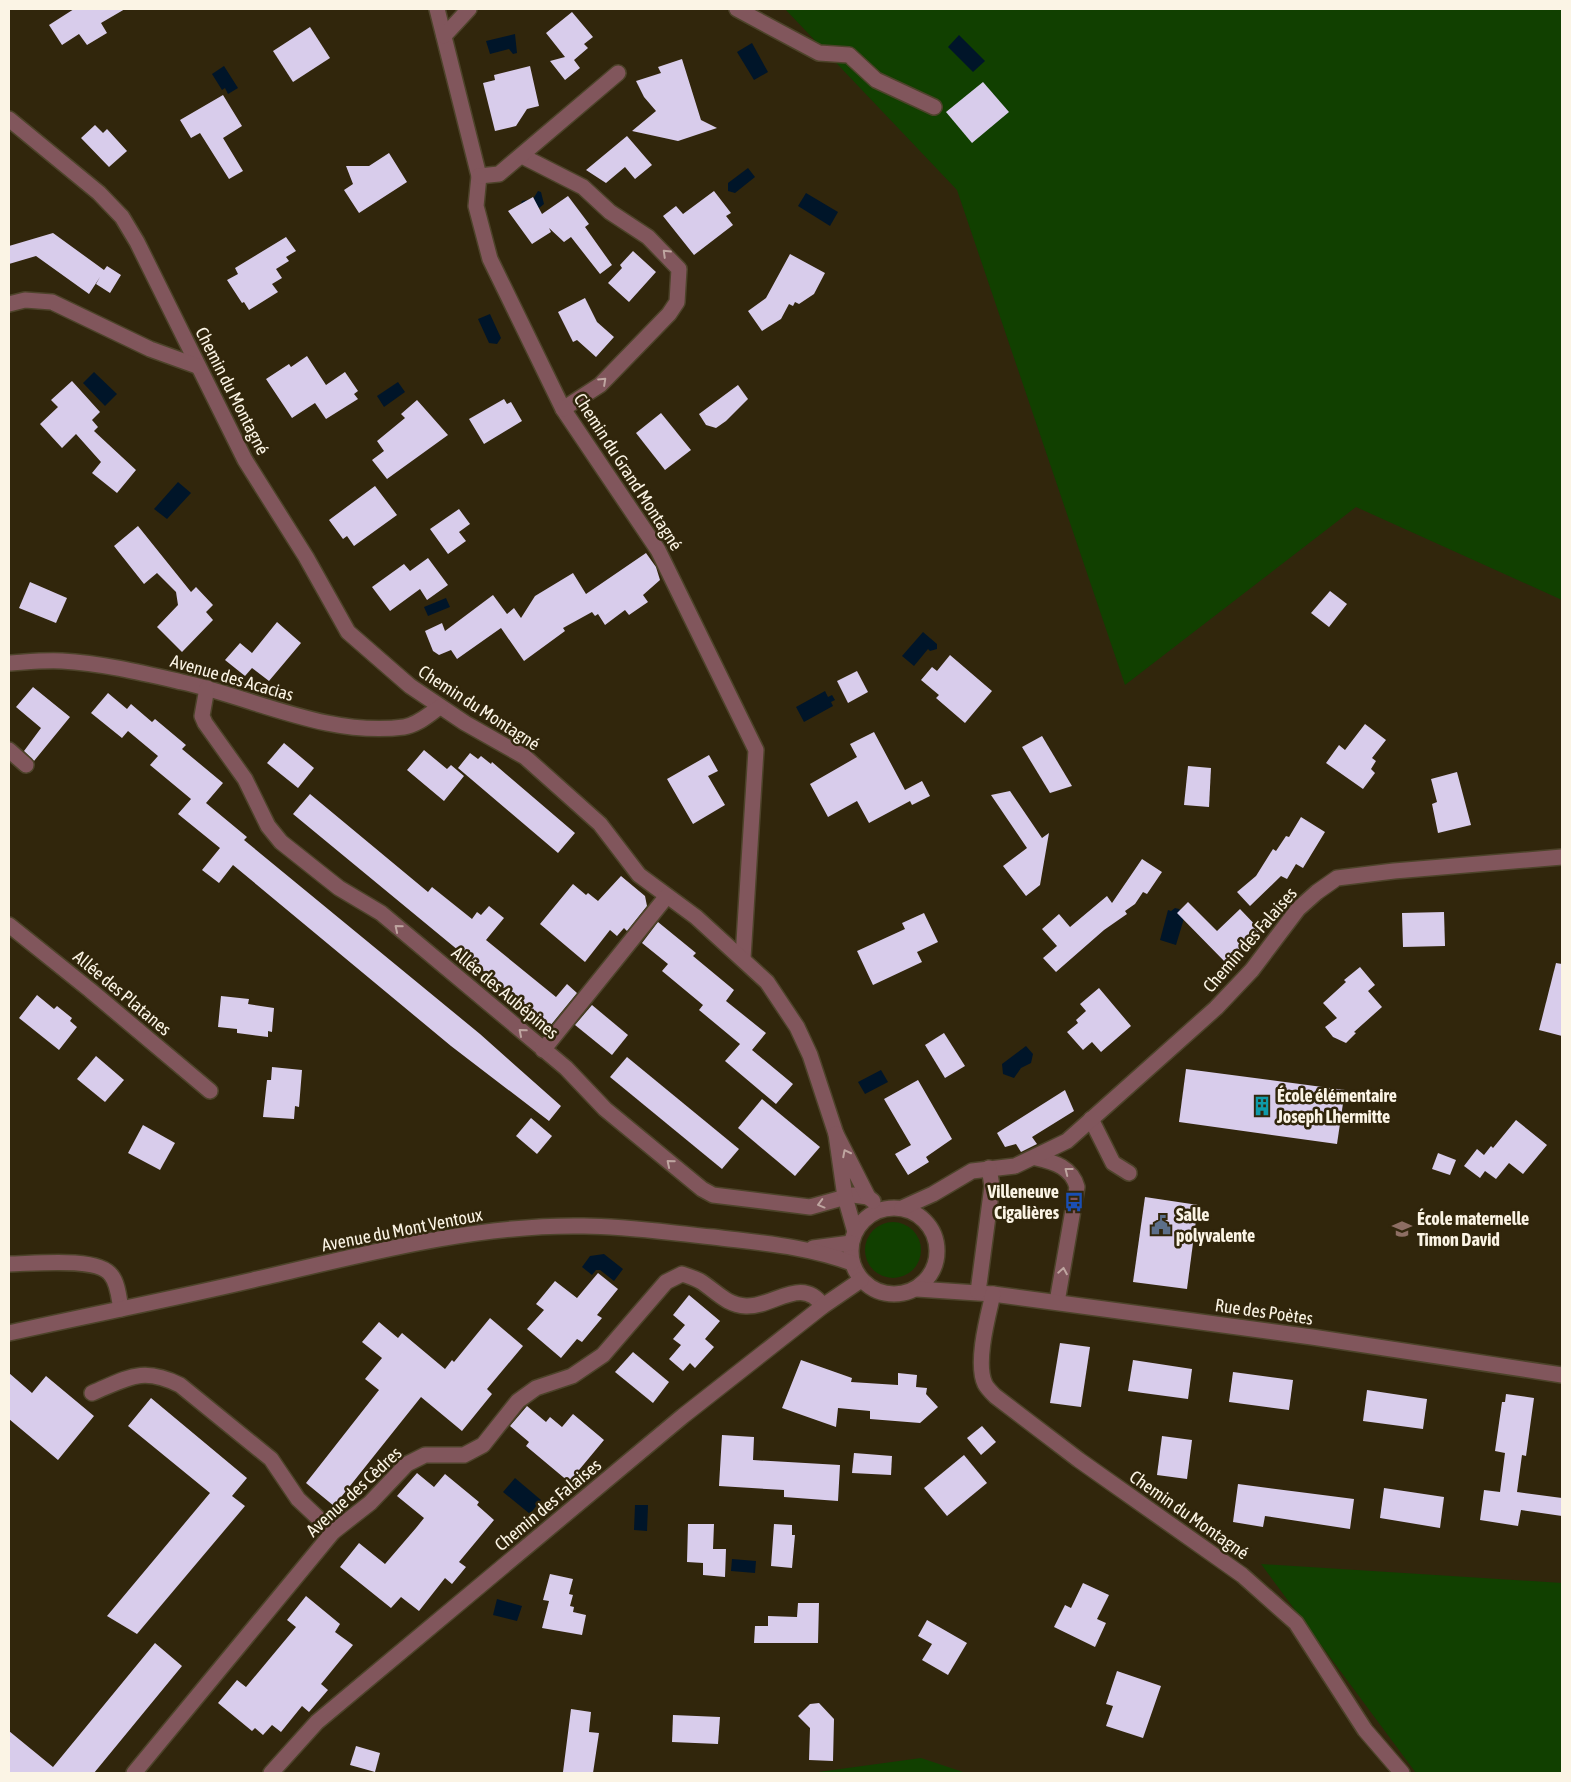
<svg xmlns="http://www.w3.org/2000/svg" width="1571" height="1782" font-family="'Asap Condensed',sans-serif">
<rect width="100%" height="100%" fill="#31260c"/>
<!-- green -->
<g fill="#114000">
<path d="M785,9H1562V600L1356,507L1125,685L957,190Z"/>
<circle cx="893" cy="1250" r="28"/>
<path d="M1261,1564L1562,1583V1773H1416Z"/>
<path d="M921,1758L966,1773H811Z"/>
</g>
<!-- water -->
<g fill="#001529">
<path d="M515,34L517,53L513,54L509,49L490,54L486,41Z"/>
<path d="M959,35L985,61L973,72L948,47Z"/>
<path d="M752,43L768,72L754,80L737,52Z"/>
<path d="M224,66L238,88L228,94L225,88L222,90L212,74Z"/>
<path d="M748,168L755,177L735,193L728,191V183Z"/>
<path d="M538,191L541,192L544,204L532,214L520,206L522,201L533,199Z"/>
<path d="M806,193L838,212L830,226L798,206Z"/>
<path d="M490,314L501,338L497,344L489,343L478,319Z"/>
<path d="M94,372L117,394L105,406L83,383Z"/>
<path d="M398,382L405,392L384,407L377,396Z"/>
<path d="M178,482L191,493L167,519L154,509Z"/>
<path d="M446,598L450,607L428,616L424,607Z"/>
<path d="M923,632L937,644V649L930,651L928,649L914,666L902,656Z"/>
<path d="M825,691L828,697L832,695L835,700L831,702L833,706L804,722L796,707Z"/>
<path d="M1175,908L1179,909L1185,915L1176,945L1160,940L1168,910L1171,911Z"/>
<path d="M1026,1046L1033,1054L1031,1063L1021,1068L1014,1078L1003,1074L1002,1064Z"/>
<path d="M881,1070L888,1082L865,1094L858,1082Z"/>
<path d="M604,1254L623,1269L614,1281L600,1270H596L592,1275L582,1267L590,1256Z"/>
<path d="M515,1478L541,1500L530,1514L503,1492Z"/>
<path d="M635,1505H648L647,1531L634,1530Z"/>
<path d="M732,1559L756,1561L755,1573L731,1571Z"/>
<path d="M497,1599L522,1606L517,1621L493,1615Z"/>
</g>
<!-- building -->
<g fill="#d8cceb">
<path d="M74,9H125L101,23L107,33L87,45L79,34L62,45L49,25Z"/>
<path d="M572,12L593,37L584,44L588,48L574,60L580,68L565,80L550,61L565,57L546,33Z"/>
<path d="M310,27L330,58L293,82L273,51Z"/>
<path d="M682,59L701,120L717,128L678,141L632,131L656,111L644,97L636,81L661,73L658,67Z"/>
<path d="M530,66L539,106L527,109L516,126L495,131L483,83L495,80L494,75Z"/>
<path d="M983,82L1009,112L972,143L946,112Z"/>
<path d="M223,95L242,126L223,138L243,171L229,179L200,133L191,138L180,120Z"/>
<path d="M95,125L103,133L107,129L127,151L109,167L81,138Z"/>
<path d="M627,136L652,165L635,179L625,167L606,183L586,170Z"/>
<path d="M389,153L407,182L359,213L344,190L353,184L346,166H369Z"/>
<path d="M714,191L731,213L726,216L733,225L694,255L663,216L676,206L683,214Z"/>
<path d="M568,196L589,224L585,227L612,265L600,274L571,237L564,242L549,228L551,232L532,244L508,211L533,197L542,214Z"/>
<path d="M53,233L104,270L107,266L121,275L110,293L96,284L100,277L89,294L36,256L9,264V246Z"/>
<path d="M286,237L296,251L286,257L289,261L276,269L282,278L272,284L278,292L249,310L244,302L242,303L227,280L238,274L235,268Z"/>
<path d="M633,251L656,272L629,302L608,283L622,268L620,265Z"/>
<path d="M790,254L825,273L814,294L799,304L795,302L793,306L789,304L781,319L762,331L748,311L766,298Z"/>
<path d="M585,298L597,322L614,337L596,357L577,340L573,342L558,312Z"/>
<path d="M307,356L326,385L345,372L358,391L354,394L358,399L326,419L315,403L292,418L266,379L289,364L291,367Z"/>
<path d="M72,381L100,412L92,420L98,427L94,431L136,470L117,493L92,473L101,462L76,434L62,448L40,424L58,407L51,400Z"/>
<path d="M738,385L748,399L726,421L716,428L706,425L699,414Z"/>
<path d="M504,399L507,404L511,402L522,421L484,444L469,419Z"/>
<path d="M417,400L448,435L387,479L372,460L384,451L377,441L405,418L401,414Z"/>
<path d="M661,413L691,450L665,470L636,433Z"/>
<path d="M375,486L397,515L354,546L347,536L343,539L329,520Z"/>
<path d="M459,509L470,524L459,532L466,541L448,554L430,529Z"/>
<path d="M138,526L191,592L196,587L213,605L206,612L213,620L182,652L157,627L178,605L176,592L157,573L144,584L114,546Z"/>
<path d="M646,553L656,567L660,580L643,595L648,602L629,615L625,610L605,625L598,614L595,616L592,612L563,628L565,631L524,661L501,628L457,659L451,650L439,655L433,651L425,631L442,623L445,631L493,595L507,614L514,608L521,618L535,596L573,573L586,594Z"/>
<path d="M428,558L448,585L427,600L420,589L390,611L372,587L404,564L410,571Z"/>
<path d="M30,582L67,598L56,623L19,608Z"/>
<path d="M1330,591L1347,604L1329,627L1311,613Z"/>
<path d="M277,622L301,643L269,681L252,668L245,676L225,660L240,643L252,653Z"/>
<path d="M950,655L992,691L965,723L936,698L939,695L921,680L932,667L937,671Z"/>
<path d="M857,671L868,692L848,703L837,681Z"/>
<path d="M33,687L70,717L34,761L24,751L41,728L16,707Z"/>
<path d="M108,693L127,709L131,704L152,722L155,719L186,745L182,749L223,783L206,803L247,837L244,840L480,1034L561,1106L549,1121L451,1046L233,865L219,883L202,870L220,848L178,814L191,799L150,765L158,756L128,731L122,738L91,713Z"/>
<path d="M1365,724L1386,740L1372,758L1376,761L1371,769L1375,773L1363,789L1326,763L1339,745L1345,750Z"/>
<path d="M874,732L905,790L922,781L930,796L912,805L910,801L869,823L857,801L828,817L810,784L857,757L850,744Z"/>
<path d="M1042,736L1072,786L1050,793L1022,747Z"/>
<path d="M284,743L314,768L298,788L267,763Z"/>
<path d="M424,750L447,769L451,765L464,776L444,801L407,770Z"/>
<path d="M470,753L478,759L481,756L491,764L492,762L575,833L558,853L458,768Z"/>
<path d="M709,755L718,771L708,776L725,805L693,824L667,779Z"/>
<path d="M1188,766L1211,768L1209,807L1184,805Z"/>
<path d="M1457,772L1471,825L1438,833L1432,804L1437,802L1431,779Z"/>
<path d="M1010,791L1042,838L1049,833L1040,885L1026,896L1003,866L1027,848L991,795Z"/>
<path d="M310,794L428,892L432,887L472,919L477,912L481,915L489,906L504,918L486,940L556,997L567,984L577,993L550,1026L293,814Z"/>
<path d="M1301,817L1325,832L1303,868L1296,864L1287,879L1281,876L1250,906L1237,892L1256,876L1273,849L1276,851L1286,836L1289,837Z"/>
<path d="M1142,859L1162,872L1147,894L1143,892L1135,904L1125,911L1127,914L1104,930L1056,972L1043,958L1057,946L1042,929L1059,914L1070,927L1107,896L1112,903Z"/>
<path d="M621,876L645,896L647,906L627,931L624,928L617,936L610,930L585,962L540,924L573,884L586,895L588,893L598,901Z"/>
<path d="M1188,902L1217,931L1240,909L1261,931L1227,964L1177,913Z"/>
<path d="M1444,912L1445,946L1403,947L1402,913Z"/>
<path d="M924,913L938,942L917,952L922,962L873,985L857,951L905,929L902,923Z"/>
<path d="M658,922L696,953L693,956L734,990L726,1001L766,1033L752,1050L793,1084L776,1104L725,1061L740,1044L699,1010L703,1005L662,971L668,964L642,943Z"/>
<path d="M1556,963L1562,964V1036L1539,1030Z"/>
<path d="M1360,967L1375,985L1368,991L1382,1007L1354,1032L1356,1033L1346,1043L1333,1037L1325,1027L1337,1018L1323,1003L1346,982L1344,980Z"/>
<path d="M1099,988L1131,1026L1101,1052L1092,1042L1083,1050L1067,1032L1078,1023L1076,1020L1086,1011L1080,1004Z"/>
<path d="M37,995L54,1009L57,1006L72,1018L70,1021L77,1027L59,1050L19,1018Z"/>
<path d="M221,996L249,999L248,1004L274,1008L272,1032L268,1031V1037L237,1033V1029L218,1027Z"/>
<path d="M592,1005L628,1035L612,1055L575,1025Z"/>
<path d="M944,1033L965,1066L945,1078L925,1045Z"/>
<path d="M96,1056L124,1080L105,1102L77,1079Z"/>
<path d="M627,1057L739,1149L722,1169L610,1077Z"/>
<path d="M272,1067L302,1070L299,1107L295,1106L294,1119L263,1117L267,1080H271Z"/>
<path d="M1186,1069L1345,1090L1337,1144L1179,1122Z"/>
<path d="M918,1080L952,1139L926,1157L929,1162L908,1175L895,1154L911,1145L884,1099Z"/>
<path d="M1065,1090L1074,1111L1032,1137L1037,1144L1021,1152L1016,1144L1005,1147L997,1133Z"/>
<path d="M762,1099L820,1147L795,1176L738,1128Z"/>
<path d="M531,1118L552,1136L537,1154L516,1136Z"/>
<path d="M1516,1120L1547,1145L1523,1174L1509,1163L1496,1179L1485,1171L1480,1178L1464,1166L1477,1149L1484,1155L1491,1146L1493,1148Z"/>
<path d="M143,1125L175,1143L160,1170L128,1153Z"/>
<path d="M1438,1153L1456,1160L1450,1175L1432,1169Z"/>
<path d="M1145,1197L1198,1205L1187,1289L1133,1282Z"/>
<path d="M598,1273L618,1289L597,1315L602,1318L582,1342L577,1339L561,1358L527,1329L544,1310L536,1304L555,1281L577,1298Z"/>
<path d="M689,1295L720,1321L705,1339L714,1347L695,1368L690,1363L683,1371L669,1359L681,1345L673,1339L685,1325L673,1315Z"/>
<path d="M490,1318L523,1346L487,1389L492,1394L462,1431L421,1397L334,1506L306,1483L379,1390L365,1379L382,1358L362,1342L379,1322L398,1338L402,1333L445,1369L452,1360L454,1362Z"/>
<path d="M1060,1343L1090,1347L1081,1407L1050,1403Z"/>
<path d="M633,1352L669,1382L653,1403L615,1372Z"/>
<path d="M801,1360L852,1378L851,1382L898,1385V1373L917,1375L916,1387L927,1388L926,1394L938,1407L920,1423L870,1419V1411L838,1408L836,1427L782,1408Z"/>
<path d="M1133,1360L1192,1369L1188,1399L1128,1391Z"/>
<path d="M1233,1372L1293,1380L1289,1410L1229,1402Z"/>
<path d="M9,1373L32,1393L46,1376L94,1416L58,1460L9,1419Z"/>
<path d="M1367,1390L1427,1399L1423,1429L1363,1421Z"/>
<path d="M1506,1394L1534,1398L1526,1456L1522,1455L1517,1492L1562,1498V1516L1521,1510L1518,1526L1480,1520L1484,1490L1500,1492L1505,1453L1495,1451L1502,1402H1505Z"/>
<path d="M151,1398L247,1478L232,1496L245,1506L137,1634L107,1616L210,1493L128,1426Z"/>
<path d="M527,1406L546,1422L550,1417L562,1427L573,1414L604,1440L569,1482L526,1446L529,1442L510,1426Z"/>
<path d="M982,1426L996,1442L981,1455L967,1438Z"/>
<path d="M722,1435L754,1437L753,1460L840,1465L838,1501L784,1497V1490L719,1486Z"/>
<path d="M1162,1436L1192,1440L1187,1479L1157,1475Z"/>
<path d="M854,1453L892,1456L891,1475L852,1473Z"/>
<path d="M964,1455L987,1483L947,1516L924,1488Z"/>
<path d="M417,1473L434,1487L445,1474L479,1502L477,1505L494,1520L459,1562L466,1567L452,1584L445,1578L419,1611L401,1597L391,1608L340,1567L359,1543L385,1564L416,1528L424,1518L397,1496Z"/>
<path d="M1238,1484L1354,1499L1350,1529L1265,1516L1263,1527L1233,1522Z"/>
<path d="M1384,1488L1444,1497L1440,1528L1380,1518Z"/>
<path d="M688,1524H714L713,1549H726L725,1577L703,1575V1563L687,1562Z"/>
<path d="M774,1524L792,1525V1535H795L792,1568L771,1566Z"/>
<path d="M550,1574L573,1579L569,1594L573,1595L570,1606L574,1607L573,1612L586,1615L582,1635L542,1628L549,1601L543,1600Z"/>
<path d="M1083,1583L1109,1595L1097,1619L1106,1623L1095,1647L1054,1627L1065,1605L1071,1608Z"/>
<path d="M306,1596L340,1624L335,1632L353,1645L321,1684L328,1690L309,1712L302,1706L281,1732L272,1725L263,1735L255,1728L252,1731L218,1703L237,1680L246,1687L296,1627L287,1620Z"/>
<path d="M798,1603H819L818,1643H754L755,1626H768V1616L797,1617Z"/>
<path d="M927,1620L967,1643L948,1675L922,1660L932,1644L918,1636Z"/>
<path d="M155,1643L182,1666L94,1773H9V1731L53,1767Z"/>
<path d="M1117,1671L1161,1686L1143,1738L1106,1726L1113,1706L1106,1704Z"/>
<path d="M819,1703L834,1719L833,1761L809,1760L810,1728L798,1716L810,1704Z"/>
<path d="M571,1709L591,1712L589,1732L599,1733L593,1773L563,1772Z"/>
<path d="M673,1715L720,1717L718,1744L672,1742Z"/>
<path d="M356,1746L380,1753L375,1772L350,1765Z"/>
</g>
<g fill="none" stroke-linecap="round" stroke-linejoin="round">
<defs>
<g id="minor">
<path d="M437,9L479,176L476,206L490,259L563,409L658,550L756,750L743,958"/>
<path d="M737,9L819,53L849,55L876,80L934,107"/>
<path d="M444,36L469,9"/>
<path d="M9,119L99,193L122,217L137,242L245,460L306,557L348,632L410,686L465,723L525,757L600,824L639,875L696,917L767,982L797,1027L810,1055L836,1134"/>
<path d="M522,156L583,187L610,212L648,237L679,269L677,302L669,314L600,385L563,409"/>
<path d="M479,176L499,174L618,73"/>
<path d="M9,304L25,300L52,302L150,349L197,366"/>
<path d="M9,663C26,662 45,660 62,661C101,663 143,673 182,682C254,698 328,737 404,727C418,725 429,714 440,707"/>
<path d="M207,688L202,716L205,723L245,779L268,826L281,842L339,888L381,913L566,1068L605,1109L702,1189L713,1195L810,1207L853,1195L868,1197"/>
<path d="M9,750L26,765"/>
<path d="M9,925L90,990L210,1091"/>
<path d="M543,1050L667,896"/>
<path d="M1091,1119L1113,1163L1129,1173"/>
<path d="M1036,1158C1055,1162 1072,1168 1077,1187L1057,1302"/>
<circle cx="894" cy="1251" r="43"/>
<path d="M902,1208L933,1194L972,1171L1015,1166L1067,1141L1216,1008L1252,970L1298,909L1317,892L1337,878L1394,871L1562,857"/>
<path d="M855,1232L845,1197L836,1134L868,1197L873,1201"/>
<path d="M813,1248L851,1243"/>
<path d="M9,1264C30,1264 98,1256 111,1275C118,1283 119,1299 121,1309"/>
<path d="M917,1289L993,1294L1312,1337L1562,1375"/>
<path d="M978,1292L992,1186L989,1168"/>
<path d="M993,1294C988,1316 975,1363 985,1384C987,1388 992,1393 995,1396L1079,1460L1242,1575L1296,1623L1365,1730L1402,1773"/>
<path d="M9,1333C90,1315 172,1299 253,1280C361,1255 473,1224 584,1226C627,1226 670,1233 713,1237C761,1243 807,1246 852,1263"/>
<path d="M92,1393C128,1378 142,1366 180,1385L271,1459L298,1499L333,1532"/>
<path d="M134,1773L333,1532L370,1503L407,1464L425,1455H464L483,1445L518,1401L536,1388L572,1376L603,1355L666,1282L682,1274C688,1276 694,1278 700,1281C716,1291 726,1305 746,1306C774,1307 802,1275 823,1306"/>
<path d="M271,1773L317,1722L683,1416L823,1306L861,1280"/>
</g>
</defs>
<!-- minor casing -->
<use href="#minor" stroke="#4d432a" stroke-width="18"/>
<!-- minor -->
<use href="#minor" stroke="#81565c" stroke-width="15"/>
</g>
<!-- one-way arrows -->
<defs><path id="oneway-chevron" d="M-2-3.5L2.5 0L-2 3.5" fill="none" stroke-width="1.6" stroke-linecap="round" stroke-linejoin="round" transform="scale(1.25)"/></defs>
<g stroke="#bea5a0">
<use href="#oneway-chevron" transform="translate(666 253) rotate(-136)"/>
<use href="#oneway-chevron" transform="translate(603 381) rotate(-43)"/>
<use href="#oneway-chevron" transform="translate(398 928) rotate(-140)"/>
<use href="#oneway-chevron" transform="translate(522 1032) rotate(-139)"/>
<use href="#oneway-chevron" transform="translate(846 1153) rotate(-117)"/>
<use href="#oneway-chevron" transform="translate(670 1163) rotate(-140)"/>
<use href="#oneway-chevron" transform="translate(1068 1171) rotate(-142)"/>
<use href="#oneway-chevron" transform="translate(821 1204) rotate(165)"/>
<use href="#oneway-chevron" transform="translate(1063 1271) rotate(-80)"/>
</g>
<!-- icons -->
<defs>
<symbol id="building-bare" viewBox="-9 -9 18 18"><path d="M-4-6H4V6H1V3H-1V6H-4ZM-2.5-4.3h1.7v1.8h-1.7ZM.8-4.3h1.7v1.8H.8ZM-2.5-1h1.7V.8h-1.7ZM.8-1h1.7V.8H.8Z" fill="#0f9aa8" stroke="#31260c" stroke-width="2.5" paint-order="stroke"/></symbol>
<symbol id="bus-bare" viewBox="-9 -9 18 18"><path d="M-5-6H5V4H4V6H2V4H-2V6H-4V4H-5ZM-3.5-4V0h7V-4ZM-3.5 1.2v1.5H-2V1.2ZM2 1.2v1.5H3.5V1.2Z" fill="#1a4fb4" stroke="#31260c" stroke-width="2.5" paint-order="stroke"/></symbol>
<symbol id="civic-bare" viewBox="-9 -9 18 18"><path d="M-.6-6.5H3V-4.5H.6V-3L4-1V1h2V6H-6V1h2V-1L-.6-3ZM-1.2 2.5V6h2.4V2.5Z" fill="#5c6f8a" stroke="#31260c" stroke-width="2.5" paint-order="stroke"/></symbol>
<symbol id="school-bare" viewBox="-9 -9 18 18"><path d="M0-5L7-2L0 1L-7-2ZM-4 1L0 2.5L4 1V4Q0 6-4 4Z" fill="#8d6e63" stroke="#31260c" stroke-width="2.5" paint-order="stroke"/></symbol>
</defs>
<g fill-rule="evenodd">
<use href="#building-bare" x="1248" y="1092" width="28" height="28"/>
<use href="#bus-bare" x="1060" y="1188" width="28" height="28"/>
<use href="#civic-bare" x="1147" y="1211" width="28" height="28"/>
<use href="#school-bare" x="1388" y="1215" width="28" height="28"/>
</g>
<g text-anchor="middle" stroke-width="5" stroke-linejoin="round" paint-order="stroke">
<!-- street labels -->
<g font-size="18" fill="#fbf4e5" stroke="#31260c">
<text transform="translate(232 391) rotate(63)" y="6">Chemin du Montagné</text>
<text transform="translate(628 472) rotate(57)" y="6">Chemin du Grand Montagné</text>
<text transform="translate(232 678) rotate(16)" y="6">Avenue des Acacias</text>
<text transform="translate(479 708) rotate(33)" y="6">Chemin du Montagné</text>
<text transform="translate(1250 940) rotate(-49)" y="6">Chemin des Falaises</text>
<text transform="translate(122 993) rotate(40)" y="6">Allée des Platanes</text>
<text transform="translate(505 993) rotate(40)" y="6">Allée des Aubépines</text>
<text transform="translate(402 1230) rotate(-11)" y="6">Avenue du Mont Ventoux</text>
<text transform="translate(1264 1312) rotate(8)" y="6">Rue des Poètes</text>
<text transform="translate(354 1492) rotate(-43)" y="6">Avenue des Cèdres</text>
<text transform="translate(548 1505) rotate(-40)" y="6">Chemin des Falaises</text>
<text transform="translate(1189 1515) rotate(35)" y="6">Chemin du Montagné</text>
</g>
<!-- poi labels -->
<g font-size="18" font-weight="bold" fill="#fbf4e5" stroke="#31260c" text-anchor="start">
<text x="1277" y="1102">École élémentaire<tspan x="1277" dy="21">Joseph Lhermitte</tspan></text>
<text x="1059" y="1198" text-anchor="end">Villeneuve<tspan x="1059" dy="21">Cigalières</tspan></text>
<text x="1176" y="1221">Salle<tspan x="1176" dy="21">polyvalente</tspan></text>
<text x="1417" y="1225">École maternelle<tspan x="1417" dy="21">Timon David</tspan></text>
</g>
</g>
<!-- border -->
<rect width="1571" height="1782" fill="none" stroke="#fbf4e5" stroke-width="20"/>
</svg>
